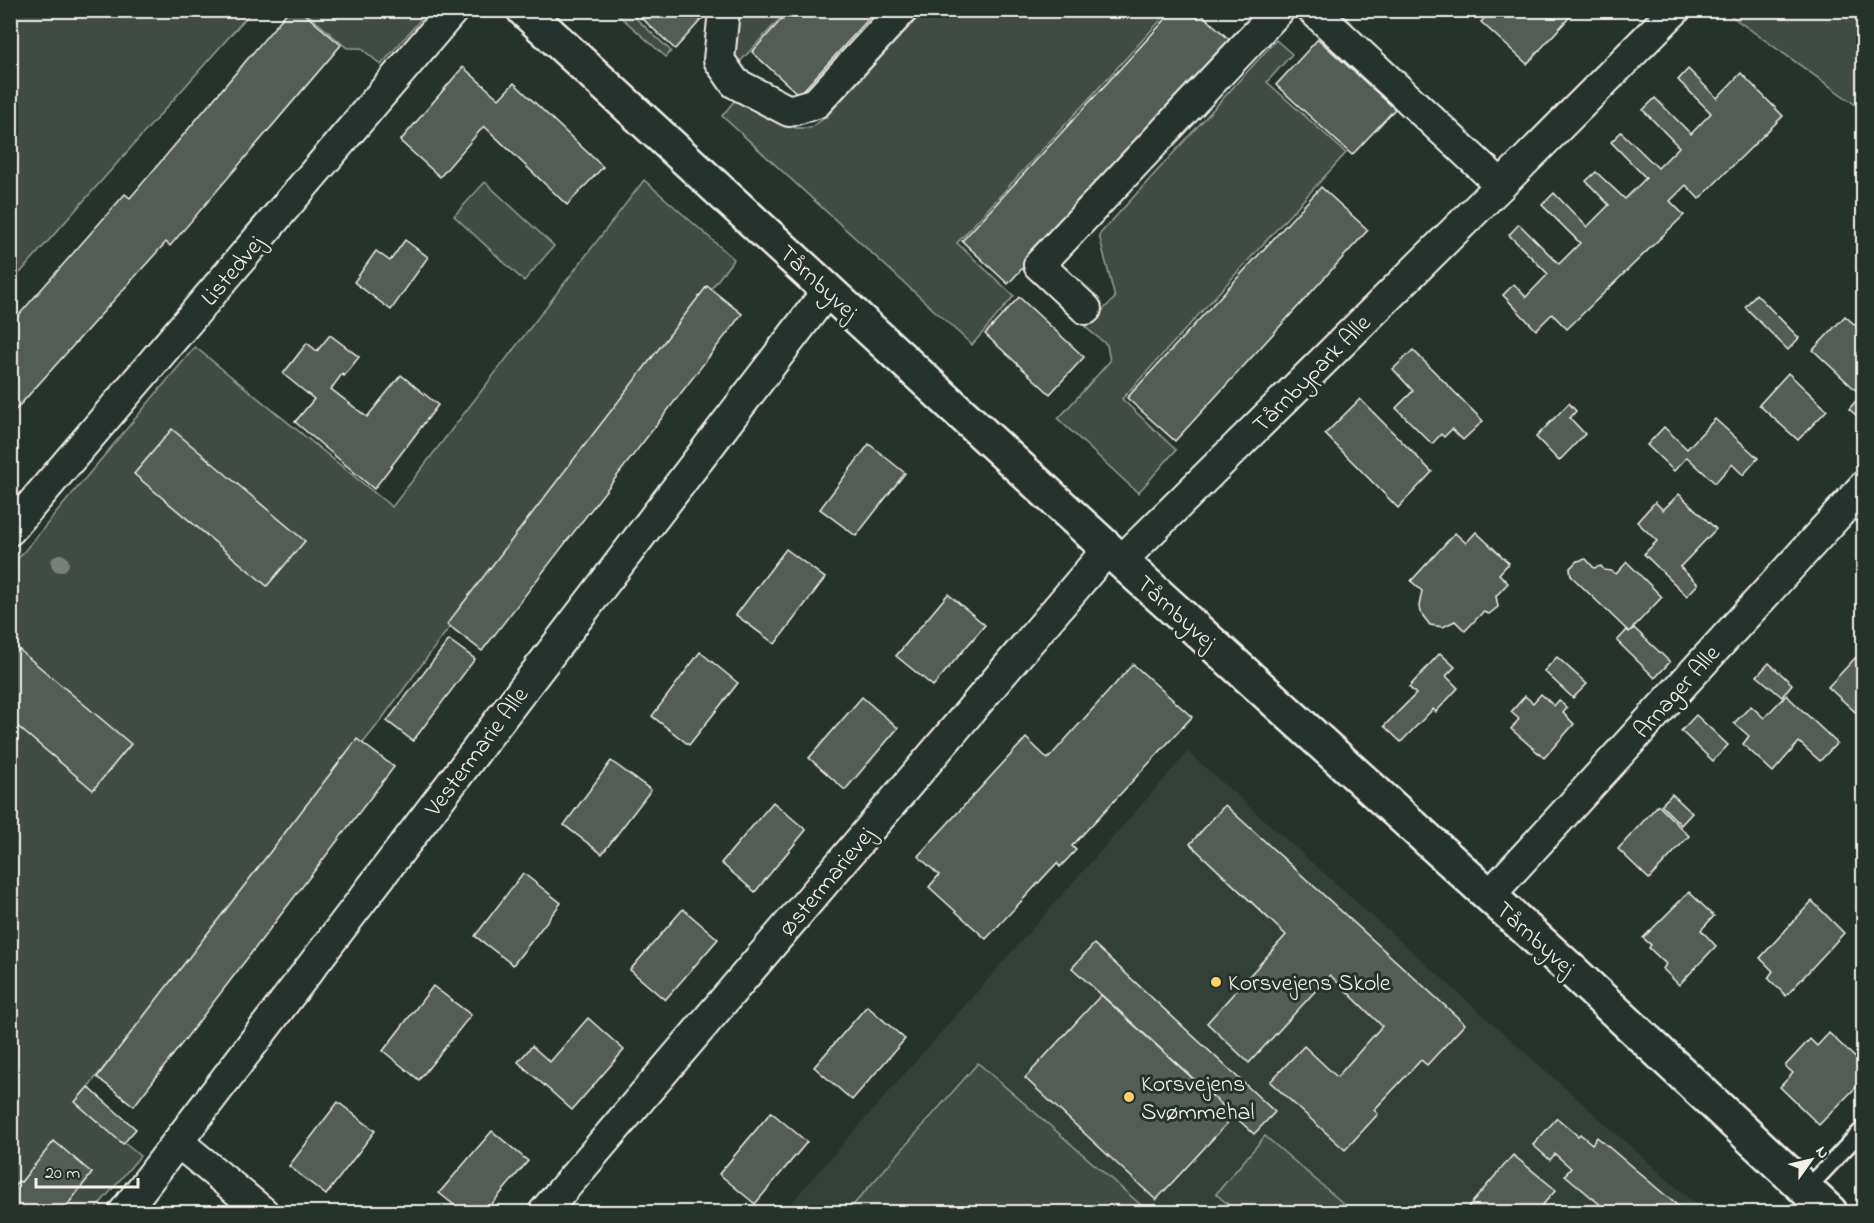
<svg xmlns="http://www.w3.org/2000/svg" width="1874" height="1223" font-family="'Indie Flower',sans-serif">
<rect width="100%" height="100%" fill="#26332d"/>
<filter id="ink" filterUnits="userSpaceOnUse"><feTurbulence type="fractalNoise" baseFrequency=".0167" numOctaves="2"/><feDisplacementMap in="SourceGraphic" scale="12" xChannelSelector="R" yChannelSelector="G"/><feConvolveMatrix kernelMatrix="1 2 1 2 8 2 1 2 1" color-interpolation-filters="sRGB"/></filter>
<g filter="url(#ink)">
<!-- built -->
<path fill="#333f39" d="M1188,752L1704,1212H783Z"/>
<!-- green -->
<g fill="#414b45" stroke="#9a9e96" stroke-width="1.5">
<path d="M11,10L252,11L11,283L10,11Z"/>
<path d="M304,11H428L381,65L361,48H347Z"/>
<path d="M614,11H628L671,51L666,57Z"/>
<path d="M736,11H787L736,66L730,59Z"/>
<path d="M924,11H1169L957,243L1014,296L972,345L722,116L735,100L796,128H810L826,117Z"/>
<path d="M1724,11H1863V110Z"/>
<path d="M1276,40L1292,54L1267,82L1346,153L1122,399L1176,450L1138,493L1058,419L1110,361L1107,345L1085,327L1115,298L1099,235Z"/>
<path d="M644,180L734,259L443,636L375,728L76,1102L140,1156L93,1212H11V567L195,347L392,507Z"/>
<path d="M485,182L554,246L524,281L454,216Z"/>
<path d="M978,1063L1149,1212H847Z"/>
<path d="M1265,1136L1351,1210L1349,1212H1237L1216,1194Z"/>
</g>
<!-- building -->
<g fill="#525c55" stroke="#f4f1e8" stroke-width="1.5">
<path d="M289,10H300L341,45L170,246L166,242L10,416V325L125,194L130,198Z"/>
<path d="M633,10H708L709,11L675,49Z"/>
<path d="M790,10H877L799,95L752,52Z"/>
<path d="M1174,10H1197L1231,41L1008,284L962,241Z"/>
<path d="M1492,10H1576L1527,64L1481,22Z"/>
<path d="M1318,39L1395,109L1352,155L1276,85Z"/>
<path d="M463,67L499,99L514,83L603,167L567,205L484,126L440,177L400,141Z"/>
<path d="M1688,69L1717,98L1741,73L1783,116L1699,199L1686,185L1670,201L1684,215L1567,329L1552,314L1536,330L1503,295L1514,284L1526,297L1548,274L1509,235L1519,224L1559,264L1580,243L1542,205L1554,193L1587,227L1609,205L1586,181L1596,172L1625,199L1646,178L1611,142L1621,132L1658,168L1679,147L1643,110L1655,98L1691,134L1711,113L1678,80Z"/>
<path d="M1321,187L1368,230L1175,441L1127,398Z"/>
<path d="M405,240L428,257L391,310L354,282L376,251L390,261Z"/>
<path d="M707,286L742,314L482,651L447,624Z"/>
<path d="M1756,294L1799,338L1788,350L1745,307Z"/>
<path d="M1019,297L1084,357L1050,394L985,334Z"/>
<path d="M1845,316L1864,333V422L1849,409L1861,395L1813,350Z"/>
<path d="M330,335L359,357L344,376L342,374L331,389L367,417L401,375L438,405L374,489L295,422L314,399L283,374L307,343L317,351Z"/>
<path d="M1413,350L1483,421L1463,440L1452,429L1444,437L1441,434L1432,444L1396,408L1413,391L1393,369Z"/>
<path d="M1788,373L1827,410L1798,440L1759,405Z"/>
<path d="M1360,399L1432,472L1398,508L1325,434Z"/>
<path d="M1569,403L1576,411L1570,418L1585,434L1559,461L1536,437Z"/>
<path d="M1715,419L1758,458L1743,475L1732,464L1715,483L1687,457L1674,471L1647,445L1664,427L1687,449Z"/>
<path d="M172,429L305,541L267,586L134,474Z"/>
<path d="M869,444L905,473L856,536L820,509Z"/>
<path d="M1679,494L1716,529L1680,567L1698,584L1687,596L1644,554L1657,541L1637,522L1655,502L1663,510Z"/>
<path d="M1476,532L1509,563L1499,574L1508,583L1496,596L1498,607L1489,614L1483,612L1465,631L1455,621L1443,627L1430,625L1420,612L1419,606L1422,591L1411,581L1455,533L1466,543Z"/>
<path d="M786,549L825,578L775,644L736,615Z"/>
<path d="M1586,559L1594,568L1601,566L1604,570L1611,571L1616,574L1627,562L1662,597L1629,632L1571,576L1570,568L1577,561Z"/>
<path d="M948,594L985,625L933,686L896,656Z"/>
<path d="M1634,628L1670,662L1655,678L1617,641L1627,630L1629,632Z"/>
<path d="M449,640L475,659L413,741L387,721Z"/>
<path d="M10,642L131,744L93,790L10,720Z"/>
<path d="M700,652L738,683L689,745L652,716Z"/>
<path d="M1440,653L1455,667L1446,676L1458,688L1436,712L1433,709L1401,742L1384,726L1416,694L1409,687Z"/>
<path d="M1858,655L1864,660V720L1828,687Z"/>
<path d="M1557,657L1587,684L1573,698L1544,671Z"/>
<path d="M1769,663L1792,684L1782,697L1757,676Z"/>
<path d="M1133,664L1192,717L1072,846L1076,850L1060,867L1057,863L986,939L929,887L939,875L918,856L1026,738L1048,759Z"/>
<path d="M1541,694L1554,706L1559,700L1567,708L1563,713L1574,724L1544,758L1511,729L1519,719L1511,712L1525,696L1533,703Z"/>
<path d="M1786,695L1837,743L1820,761L1799,742L1773,772L1743,744L1749,736L1734,723L1751,706L1764,718Z"/>
<path d="M862,697L898,728L845,790L809,758Z"/>
<path d="M1696,715L1728,745L1713,761L1681,731Z"/>
<path d="M357,739L394,767L134,1106L97,1077Z"/>
<path d="M611,761L651,790L602,854L564,825Z"/>
<path d="M1672,794L1692,813L1681,825L1661,805Z"/>
<path d="M773,802L806,830L755,892L721,863Z"/>
<path d="M1225,805L1465,1024L1427,1065L1421,1060L1374,1110L1378,1114L1345,1150L1270,1082L1304,1046L1337,1077L1382,1026L1330,975L1249,1063L1207,1023L1286,935L1190,844Z"/>
<path d="M1658,805L1689,836L1649,879L1618,849Z"/>
<path d="M523,873L561,903L513,965L475,936Z"/>
<path d="M1689,892L1714,916L1701,930L1716,946L1679,985L1663,969L1666,964L1649,948L1651,945L1643,938Z"/>
<path d="M1812,901L1844,933L1786,996L1768,978L1773,971L1760,958Z"/>
<path d="M683,909L718,939L665,1000L630,970Z"/>
<path d="M1094,944L1275,1112L1254,1134L1072,968Z"/>
<path d="M433,986L471,1015L419,1080L383,1051Z"/>
<path d="M1101,995L1234,1116L1156,1200L1025,1078Z"/>
<path d="M867,1006L905,1039L852,1100L814,1067Z"/>
<path d="M588,1018L624,1050L572,1110L518,1062L532,1046L550,1062Z"/>
<path d="M1829,1033L1864,1066V1079L1819,1125L1780,1087L1793,1073L1785,1066L1810,1039L1817,1046Z"/>
<path d="M88,1087L136,1129L123,1144L75,1102Z"/>
<path d="M338,1102L375,1131L326,1195L289,1166Z"/>
<path d="M771,1112L807,1142L755,1204L719,1174Z"/>
<path d="M1557,1118L1578,1136L1580,1134L1592,1144L1597,1137L1685,1212H1609L1565,1175L1571,1168L1555,1154L1550,1160L1533,1145Z"/>
<path d="M492,1131L528,1161L485,1212H463L439,1193Z"/>
<path d="M54,1141L92,1173L62,1212H50L44,1208L40,1212H21L10,1204V1193L18,1181L21,1182Z"/>
<path d="M1513,1155L1556,1190L1536,1212H1464Z"/>
</g>
<g fill="none" stroke-linecap="round" stroke-linejoin="round">
<defs>
<path id="service" d="M1806,1190L1864,1128"/>
<g id="minor">
<path d="M724,10L719,60L735,83L789,111L816,103L902,10"/>
<path d="M1313,10L1501,185"/>
<path d="M1086,309L1039,265L1279,10"/>
<path d="M10,530L453,10"/>
<path d="M1121,561L1501,185L1675,10"/>
<path d="M1489,896L1864,486"/>
<path d="M178,1142L263,1212"/>
<path d="M124,1212L828,290"/>
<path d="M544,1212L1108,549"/>
</g>
<path id="tertiary" d="M524,10L1121,561L1569,968L1830,1212"/>
</defs>
<!-- service casing -->
<use href="#service" stroke="#f4f1e8" stroke-width="20"/>
<!-- minor casing -->
<use href="#minor" stroke="#f4f1e8" stroke-width="34"/>
<!-- tertiary casing -->
<use href="#tertiary" stroke="#f4f1e8" stroke-width="38"/>
<!-- service -->
<use href="#service" stroke="#26332d" stroke-width="15"/>
<!-- minor -->
<use href="#minor" stroke="#26332d" stroke-width="30"/>
<!-- tertiary -->
<use href="#tertiary" stroke="#26332d" stroke-width="33"/>
</g>
<!-- trees -->
<circle fill="#7a8079" cx="60" cy="563" r="9"/>
</g>
<!-- markers -->
<g fill="#ffd166" stroke="#26332d" stroke-width="2">
<circle cx="1216" cy="982" r="6"/>
<circle cx="1129" cy="1097" r="6"/>
</g>
<g text-anchor="middle" stroke-width="6" stroke-linejoin="round" paint-order="stroke">
<!-- street labels -->
<g font-size="24" fill="#f4f1e8" stroke="#26332d">
<text transform="translate(232 270) rotate(-50)" y="8">Listedvej</text>
<text transform="translate(819 282) rotate(43)" y="8">Tårnbyvej</text>
<text transform="translate(1311 373) rotate(-45)" y="8">Tårnbypark Alle</text>
<text transform="translate(1177 612) rotate(42)" y="8">Tårnbyvej</text>
<text transform="translate(1676 691) rotate(-48)" y="8">Arnager Alle</text>
<text transform="translate(476 751) rotate(-53)" y="8">Vestermarie Alle</text>
<text transform="translate(826 881) rotate(-50)" y="8">Østermarievej</text>
<text transform="translate(1536 938) rotate(42)" y="8">Tårnbyvej</text>
</g>
<!-- poi labels -->
<g font-size="24" fill="#f4f1e8" stroke="#26332d" text-anchor="start">
<text x="1228" y="990">Korsvejens Skole</text>
<text x="1141" y="1091">Korsvejens<tspan x="1141" dy="28">Svømmehal</tspan></text>
</g>
</g>
<!-- margin -->
<rect width="1874" height="1223" fill="none" stroke="#26332d" stroke-width="36"/>
<rect x="18" y="18" width="1838" height="1187" fill="none" stroke="#f4f1e8" stroke-width="2" filter="url(#ink)"/>
<!-- north arrow -->
<g transform="translate(1811 1160) rotate(56)" stroke="#26332d" stroke-width="4.5" paint-order="stroke">
<path d="M0-4.5L10 22L0 15L-10 22Z" fill="#f4f1e8"/>
<text y="-9" font-size="16" font-weight="bold" text-anchor="middle" fill="#f4f1e8">N</text>
</g>
<!-- scale -->
<path d="M36 1178v9h102v-9" fill="none" stroke="#f4f1e8" stroke-width="3"/>
<text x="45" y="1178" font-size="18" fill="#f4f1e8" stroke="#26332d" stroke-width="4.5" paint-order="stroke">20 m</text>
</svg>
